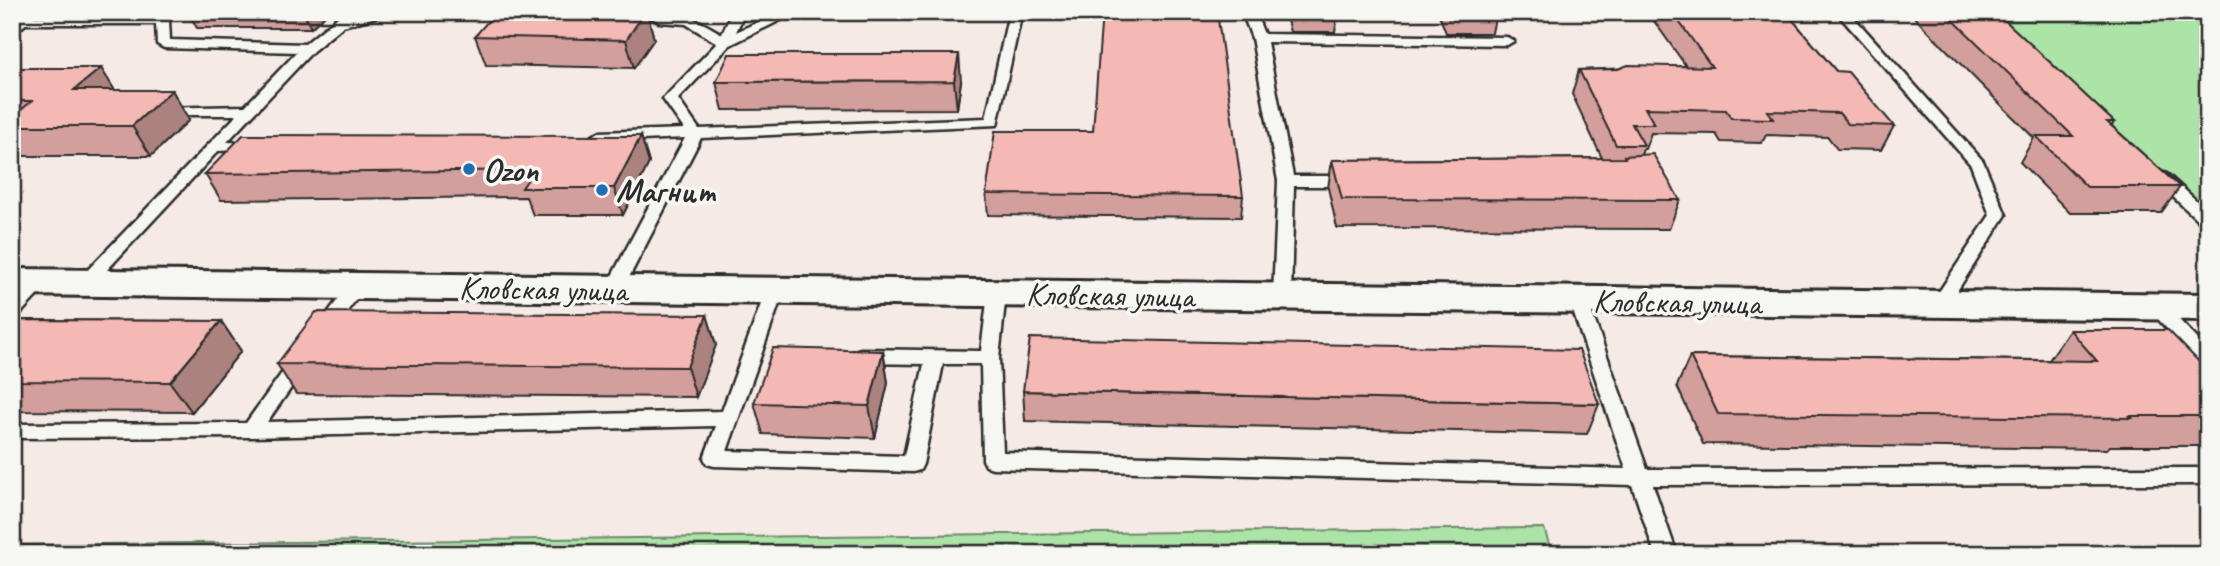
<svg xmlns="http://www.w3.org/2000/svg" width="2220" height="566" font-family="Caveat,sans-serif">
<rect width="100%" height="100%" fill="#f6eae6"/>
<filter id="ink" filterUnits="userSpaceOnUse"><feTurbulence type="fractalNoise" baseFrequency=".0143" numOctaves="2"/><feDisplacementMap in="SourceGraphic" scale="14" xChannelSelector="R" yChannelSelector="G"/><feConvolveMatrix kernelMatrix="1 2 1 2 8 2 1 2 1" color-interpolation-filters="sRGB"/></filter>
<g filter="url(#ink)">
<!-- green -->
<g fill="#ace4a8" stroke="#6c886a" stroke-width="2">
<path d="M1981,12H2208V209L2171,182Z"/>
<path d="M1544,528L1552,554H12V545Z"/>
</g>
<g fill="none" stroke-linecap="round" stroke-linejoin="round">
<defs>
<g id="service">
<path d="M344,12H358L356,15L394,12L343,26L313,51L227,142L258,143L261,146L258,149L218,151L91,287H79L76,283L79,279L237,115H162L157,114L155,111L157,108L245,106L297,52L164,48L157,44L156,24H17L12,23V17L162,16L169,20L170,40L305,44Z"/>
<path d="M732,12H745L736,32L780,12H797L730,45L678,99L699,129L986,118L1009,12H1022L997,125L701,138L623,289L614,295L608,293L605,289L685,138L599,142L591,137L599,132L684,129L663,99L717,43L686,24L659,22L652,18C671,3 705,24 722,34Z"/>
<path d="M1242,12H1255L1264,34L1507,37L1514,41L1507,45L1267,42L1293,176H1352L1360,181L1352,186H1294L1291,296L1282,302L1273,296L1278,181L1252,38Z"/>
<path d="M1836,12H1849L1983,161L2006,215L1946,308L1940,310L1931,304L1990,215L1971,165Z"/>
<path d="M2161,172L2167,174L2208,211V225L2202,224L2155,180L2153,177L2155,174Z"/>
<path d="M40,276L46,278L49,282L46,286L18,316L12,318V301L34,278Z"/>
<path d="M357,280L363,282L366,286L330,334H318L315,330L351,282Z"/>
<path d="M775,284L784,290L727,451L904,456L924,364L861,363L854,361L852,356L854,351L861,349L981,351L988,293L997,287L1006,293L999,358L1003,452L1626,469L1569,299L1578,293L1587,299L1647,469L2208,468V484L1653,485L1677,554H1655L1632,485L993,468L986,466L983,460L981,364H943L923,464L920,470L913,472L714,466L707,464L704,458L716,426L251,437L12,438V424L246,423L294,356H308L310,361L267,422L722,411L766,290Z"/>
<path d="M2157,301L2163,303L2208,350V369L2201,367L2151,311L2148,307Z"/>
</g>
<path id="minor" d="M12,12H39L21,28L12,30Z"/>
<path id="tertiary" d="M12,269L2208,294V320L12,295Z"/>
</defs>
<!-- service casing -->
<use href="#service" stroke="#2b2b2b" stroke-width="5"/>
<!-- minor casing -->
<use href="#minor" stroke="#2b2b2b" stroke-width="5"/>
<!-- tertiary casing -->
<use href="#tertiary" stroke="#2b2b2b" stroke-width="6"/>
<!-- service -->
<use href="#service" fill="#f6f6f2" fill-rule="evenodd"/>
<!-- minor -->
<use href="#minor" fill="#f6f6f2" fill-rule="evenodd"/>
<!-- tertiary -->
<use href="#tertiary" fill="#f6f6f2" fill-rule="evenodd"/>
</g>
<!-- wall -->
<g fill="#d39f9c" stroke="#2b2b2b" stroke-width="2">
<path d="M188,12H328L311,28H197Z"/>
<path d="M647,12L654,39L634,68L486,65L475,36Z"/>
<path d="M1285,12H1336L1337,18L1335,32H1290Z"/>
<path d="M1438,12H1492L1495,18L1492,33H1446Z"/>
<path d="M1657,12H1786L1836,71L1894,126L1881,150L1837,149L1828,137L1766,135L1762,143L1721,142L1716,134L1651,133L1645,149H1643L1641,155L1680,200L1669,229L1337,228L1328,188L1332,160L1602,158L1572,94L1579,70L1686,66L1654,21Z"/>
<path d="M1909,12H1996L2114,122L2112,126L2180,187L2161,213H2070L2020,162L2034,138Z"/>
<path d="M12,68L115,90H172L189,120L151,156H23L12,141Z"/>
<path d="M961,81L957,109L723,110L716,82Z"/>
<path d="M1093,131L1243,196L1241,217L988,215L986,194Z"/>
<path d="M641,136L649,163L623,215H533L526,197L221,200L205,174Z"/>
<path d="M707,315L716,345L696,397L296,394L277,364Z"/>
<path d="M12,320L221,321L241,351L192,412L12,411Z"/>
<path d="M2070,330L2208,371V446H2110L2107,449L1703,444L1677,386L1690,356L2049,360Z"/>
<path d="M883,351L888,383L875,438L763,434L754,403Z"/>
<path d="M1023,391L1599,404L1587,434L1025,421Z"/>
</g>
<!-- shaded-wall -->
<g fill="#ac827f" stroke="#2b2b2b" stroke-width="2">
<path d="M303,12H328L311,28Z"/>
<path d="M635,12H647L654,39L634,68L626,40Z"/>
<path d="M959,54L961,81L957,109L954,81Z"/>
<path d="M101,68L119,97L74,90Z"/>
<path d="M172,90L189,120L151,156L132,126Z"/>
<path d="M641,136L649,163L623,215L614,188Z"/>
<path d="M707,315L716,345L696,397L687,367Z"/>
<path d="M221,321L241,351L192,412L170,382Z"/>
<path d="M883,351L888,383L875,438L869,406Z"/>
</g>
<!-- building -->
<g fill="#f5b9b5" stroke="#2b2b2b" stroke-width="2">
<path d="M496,12H645L626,40L475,36Z"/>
<path d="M1102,12H1217L1243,196L986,194L995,131H1093Z"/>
<path d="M1290,12H1336L1337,18L1291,17Z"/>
<path d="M1446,12H1492L1495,18H1449Z"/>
<path d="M1672,12H1786L1836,71L1848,72L1894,126L1848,124L1839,113L1767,111L1773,119L1731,118L1726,110L1645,108L1654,124H1632L1644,145H1616L1579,70L1618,69L1628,65L1712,67Z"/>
<path d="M1945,12H1996L2114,122H2107L2180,187H2087L2036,136H2073Z"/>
<path d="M729,54H959L954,81L716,82Z"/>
<path d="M12,68H101L74,90H172L132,126H12V117L32,101H12Z"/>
<path d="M243,135L641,136L614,188H522L534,170L205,174Z"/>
<path d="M1653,154L1680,200L1342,199L1332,160L1625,158L1624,156Z"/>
<path d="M316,312L707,315L687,367L277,364Z"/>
<path d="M12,320L221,321L170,382L12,381Z"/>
<path d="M2070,330H2168L2208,371V416H2130L2132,418L1718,414L1690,356L2097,361Z"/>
<path d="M1030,338L1579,350L1599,404L1023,391Z"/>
<path d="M773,348L883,351L869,406L754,403Z"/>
</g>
</g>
<!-- markers -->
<g fill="#1f6fb2" stroke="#f6f6f2" stroke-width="2.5">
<circle cx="469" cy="169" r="7"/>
<circle cx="602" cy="190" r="7"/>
</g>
<g text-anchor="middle" stroke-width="7" stroke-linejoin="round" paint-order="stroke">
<!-- poi labels -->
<g font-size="33" font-weight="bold" fill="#2b2b2b" stroke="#f6f6f2" text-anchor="start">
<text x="483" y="181">Ozon</text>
<text x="616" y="202">Магнит</text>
</g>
<!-- street labels -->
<g font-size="33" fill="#2b2b2b" stroke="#f6f6f2">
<text transform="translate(543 288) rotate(1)" y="12">Кловская улица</text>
<text transform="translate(1110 294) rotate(1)" y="12">Кловская улица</text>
<text transform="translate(1677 301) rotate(1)" y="12">Кловская улица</text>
</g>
</g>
<!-- margin -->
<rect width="2220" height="566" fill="none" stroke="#f6f6f2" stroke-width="42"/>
<rect x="21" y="21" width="2178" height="524" fill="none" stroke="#2b2b2b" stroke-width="2.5" filter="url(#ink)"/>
</svg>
